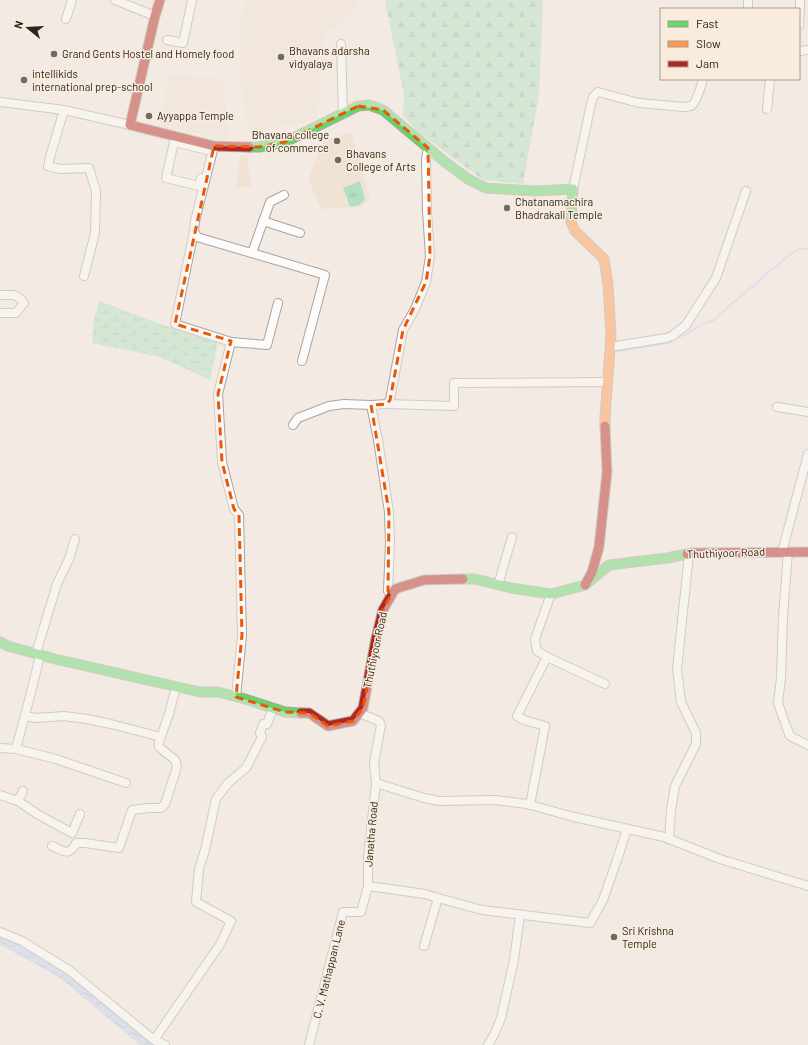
<svg xmlns="http://www.w3.org/2000/svg" width="808" height="1045" font-family="Barlow,sans-serif">
<defs>
<pattern id="forest-firs" width="22" height="20" patternUnits="userSpaceOnUse"><rect width="22" height="20" fill="#b2dfc3"/><path d="M5 1l3.5 6h-7zM16 11l3.5 6h-7z" fill="#99bfa7"/></pattern>
<pattern id="wetland-marsh" width="20" height="14" patternUnits="userSpaceOnUse"><rect width="20" height="14" fill="#b2dfc3"/><path d="M1 5h8M5 5V1M11 12h8M15 12V8" fill="none" stroke="#99bfa7"/></pattern>
<pattern id="park-tufts" width="24" height="20" patternUnits="userSpaceOnUse"><rect width="24" height="20" fill="#b2dfc3"/><path d="M3 7l-1-3M5 7V3M7 7l1-3M15 17l-1-3M17 17v-4M19 17l1-3" fill="none" stroke="#99bfa7"/></pattern>
<pattern id="water-waves" width="16" height="10" patternUnits="userSpaceOnUse"><rect width="16" height="10" fill="#c4d3f0"/><path d="M0 5q4-4 8 0t8 0" fill="none" stroke="#a8b5cd"/></pattern>
</defs>
<rect width="100%" height="100%" fill="#f3ebe3"/>
<!-- built -->
<g fill="#f0e3d3">
<path d="M246,0H358L355,11L324,36L317,119L249,133L240,78L241,17Z"/>
<path d="M169,74L223,79L230,140L161,127Z"/>
<path d="M351,132L370,199L361,207L321,209L308,179L324,140Z"/>
<path d="M247,154L251,186L236,188L240,156Z"/>
</g>
<!-- forest -->
<path fill="url(#forest-firs)" d="M385,0H543L539,95L523,184L483,180L417,131L403,115L404,95Z"/>
<!-- wetland -->
<path fill="url(#wetland-marsh)" d="M99,301L163,325L218,343L210,380L160,357L92,343L94,320Z"/>
<!-- park -->
<path fill="url(#park-tufts)" d="M360,181L365,199L360,205L350,207L343,188Z"/>
<!-- water -->
<path fill="url(#water-waves)" d="M0,935L18,943L71,975L156,1045H140L59,977L0,945Z"/>
<g fill="none" stroke-linecap="round" stroke-linejoin="round">
<!-- stream -->
<path stroke="#c4d3f0" stroke-width="2" d="M613,352L669,343L677,337L685,335L701,325L714,320L728,307L732,303L736,301L739,297L757,283L769,271L780,264L785,258L799,249H808"/>
<defs>
<g id="street">
<path d="M115,0L155,16"/>
<path d="M748,9V0"/>
<path d="M66,19L72,0"/>
<path d="M799,25L800,5V0"/>
<path d="M167,40L183,43L192,0"/>
<path d="M341,44L343,114"/>
<path d="M799,51L808,50"/>
<path d="M0,102L64,110L130,125"/>
<path d="M767,109L770,79"/>
<path d="M64,110L50,157L48,166L60,169L89,168L96,191L95,233L84,276"/>
<path d="M214,146L195,221L194,231L197,237L282,262L325,275L302,361"/>
<path d="M201,178L199,186L166,178L174,142L207,150"/>
<path d="M573,189L591,104L593,97L598,92L639,103L684,107C686,107 689,106 691,106C697,102 701,86 703,79"/>
<path d="M263,221L300,233"/>
<path d="M194,231L175,324L231,342L218,394L222,462L234,509L239,515L242,635L236,697"/>
<path d="M252,253L270,202L284,195"/>
<path d="M0,295H14L21,299L24,303L16,313H0"/>
<path d="M231,342L267,345L278,303"/>
<path d="M610,347L666,338L672,336L686,325L716,278L746,191"/>
<path d="M387,404L454,406V383L607,382"/>
<path d="M777,407L808,412"/>
<path d="M293,425L298,418L329,406L344,404L371,405"/>
<path d="M782,552L808,454"/>
<path d="M788,552L783,616L781,678L778,703L785,723L790,736L808,745"/>
<path d="M498,585L512,537"/>
<path d="M391,595L388,591L390,543L389,512L378,440L371,405L387,404L390,400L403,330L415,309L426,282L430,256L427,211L426,160L428,148"/>
<path d="M36,653L57,584L69,559L75,539"/>
<path d="M547,657L605,684"/>
<path d="M359,713L379,721L381,725L374,763L376,783L424,798L439,801L495,800L527,804L574,817L664,837L720,859L808,886"/>
<path d="M25,716L36,718L64,716L87,719L111,724L161,737"/>
<path d="M0,748L16,749L56,759L126,783"/>
<path d="M16,749C24,718 33,687 40,655"/>
<path d="M0,795L18,801L23,791"/>
<path d="M18,801L37,814L72,833L80,814"/>
<path d="M530,805L545,726L524,720L517,716L547,657L537,651L535,639L551,594"/>
<path d="M669,839L671,810L675,786L696,744V733L681,702L677,669L689,554"/>
<path d="M52,846C64,851 69,857 76,843H85L119,848L132,810L148,808H161L165,804L177,767L176,762L175,760L159,747V742L169,714L176,687"/>
<path d="M368,886L425,894L438,898L482,910L590,923L603,900L617,860L627,829"/>
<path d="M0,932L22,941L69,970L154,1040L165,1045"/>
<path d="M424,946L438,898"/>
<path d="M154,1040L221,943L231,921L196,902L199,869L205,850L216,799L228,783L246,768L262,737L260,733L263,724H267L273,708"/>
<path d="M309,1045L343,912H361L368,886V857L376,783"/>
<path d="M488,1045L495,1033L501,1018L514,960L520,915"/>
</g>
<g id="fast">
<path d="M249,147H259L285,142L358,106L369,105L383,110L445,162L468,179L486,188L535,191L573,189L571,222"/>
<path d="M463,579H475L511,588L551,594L585,585L609,565L667,558L687,554"/>
<path d="M0,642L8,646L55,659L200,692H218L245,699L285,712L301,713"/>
</g>
<path id="slow" d="M571,222L575,231L604,259L608,284L611,336L605,416V426"/>
<g id="jam">
<path d="M160,0L155,16L130,125L214,146L249,147"/>
<path d="M687,554L692,553L808,552"/>
<path d="M585,585L592,572L599,547L607,472L605,426"/>
<path d="M301,713H309L328,726L353,721L363,708L376,639L383,610L395,589L424,580L463,579"/>
</g>
</defs>
<!-- street casing -->
<use href="#street" stroke="#aaa49e" stroke-width="10"/>
<!-- fast casing -->
<use href="#fast" stroke="#aaa49e" stroke-width="11"/>
<!-- slow casing -->
<use href="#slow" stroke="#aaa49e" stroke-width="11"/>
<!-- jam casing -->
<use href="#jam" stroke="#aaa49e" stroke-width="11"/>
<!-- street -->
<use href="#street" stroke="#fdfcfb" stroke-width="8"/>
<!-- fast -->
<use href="#fast" stroke="#63d668" stroke-width="9"/>
<!-- slow -->
<use href="#slow" stroke="#ff974d" stroke-width="9"/>
<!-- jam -->
<use href="#jam" stroke="#b3261e" stroke-width="9"/>
</g>
<!-- marked area -->
<path d="M0 0H808V1045H0ZM358,106L383,110L428,148L430,256L426,282L403,330L390,400L387,404L371,405L389,512L388,591L391,595L383,610L363,708L353,721L328,726L309,713L285,712L236,697L242,635L239,515L234,509L222,462L218,394L231,341L175,324L214,146L259,147L285,142Z" fill="#f3ebe3" fill-opacity=".55" fill-rule="evenodd"/>
<path fill="none" stroke="#e8590c" stroke-width="3" stroke-dasharray="8 5" stroke-linejoin="round" d="M358,106L383,110L428,148L430,256L426,282L403,330L390,400L387,404L371,405L389,512L388,591L391,595L383,610L363,708L353,721L328,726L309,713L285,712L236,697L242,635L239,515L234,509L222,462L218,394L231,341L175,324L214,146L259,147L285,142Z"/>
<!-- markers -->
<g fill="#706a64" stroke="#f9ecdd" stroke-width="1.5">
<circle cx="54" cy="54" r="4"/>
<circle cx="281" cy="57" r="4"/>
<circle cx="24" cy="80" r="4"/>
<circle cx="149" cy="116" r="4"/>
<circle cx="337" cy="141" r="4"/>
<circle cx="338" cy="160" r="4"/>
<circle cx="507" cy="208" r="4"/>
<circle cx="614" cy="937" r="4"/>
</g>
<g text-anchor="middle" stroke-width="3" stroke-linejoin="round" paint-order="stroke">
<!-- poi labels -->
<g font-size="11" fill="#29251f" stroke="#f9ecdd" text-anchor="start">
<text x="289" y="55">Bhavans adarsha<tspan x="289" dy="13">vidyalaya</tspan></text>
<text x="62" y="58">Grand Gents Hostel and Homely food</text>
<text x="32" y="78">intellikids<tspan x="32" dy="13">international prep-school</tspan></text>
<text x="157" y="120">Ayyappa Temple</text>
<text x="329" y="139" text-anchor="end">Bhavana college<tspan x="329" dy="13">of commerce</tspan></text>
<text x="346" y="158">Bhavans<tspan x="346" dy="13">College of Arts</tspan></text>
<text x="515" y="206">Chatanamachira<tspan x="515" dy="13">Bhadrakali Temple</tspan></text>
<text x="622" y="935">Sri Krishna<tspan x="622" dy="13">Temple</tspan></text>
</g>
<!-- street labels -->
<g font-size="11" fill="#29251f" stroke="#f9ecdd">
<text transform="translate(726 553) rotate(-2)" y="4">Thuthiyoor Road</text>
<text transform="translate(375 650) rotate(-78)" y="4">Thuthiyoor Road</text>
<text transform="translate(371 834) rotate(-85)" y="4">Janatha Road</text>
<text transform="translate(329 969) rotate(-76)" y="4">C. V. Mathappan Lane</text>
</g>
</g>
<!-- legend -->
<rect x="660" y="8" width="140" height="72" fill="#f9ecdd" stroke="#a69c91"/>
<rect x="668" y="21" width="20" height="6" fill="#63d668" stroke="#a69c91"/>
<text x="696" y="28" font-size="12" fill="#29251f">Fast</text>
<rect x="668" y="41" width="20" height="6" fill="#ff974d" stroke="#a69c91"/>
<text x="696" y="48" font-size="12" fill="#29251f">Slow</text>
<rect x="668" y="61" width="20" height="6" fill="#b3261e" stroke="#a69c91"/>
<text x="696" y="68" font-size="12" fill="#29251f">Jam</text>
<!-- north arrow -->
<g transform="translate(28 28) rotate(288)" stroke="#f9ecdd" stroke-width="3" paint-order="stroke">
<path d="M0-3L7 15L0 10L-7 15Z" fill="#29251f"/>
<text y="-6" font-size="11" font-weight="bold" text-anchor="middle" fill="#29251f">N</text>
</g>
</svg>
